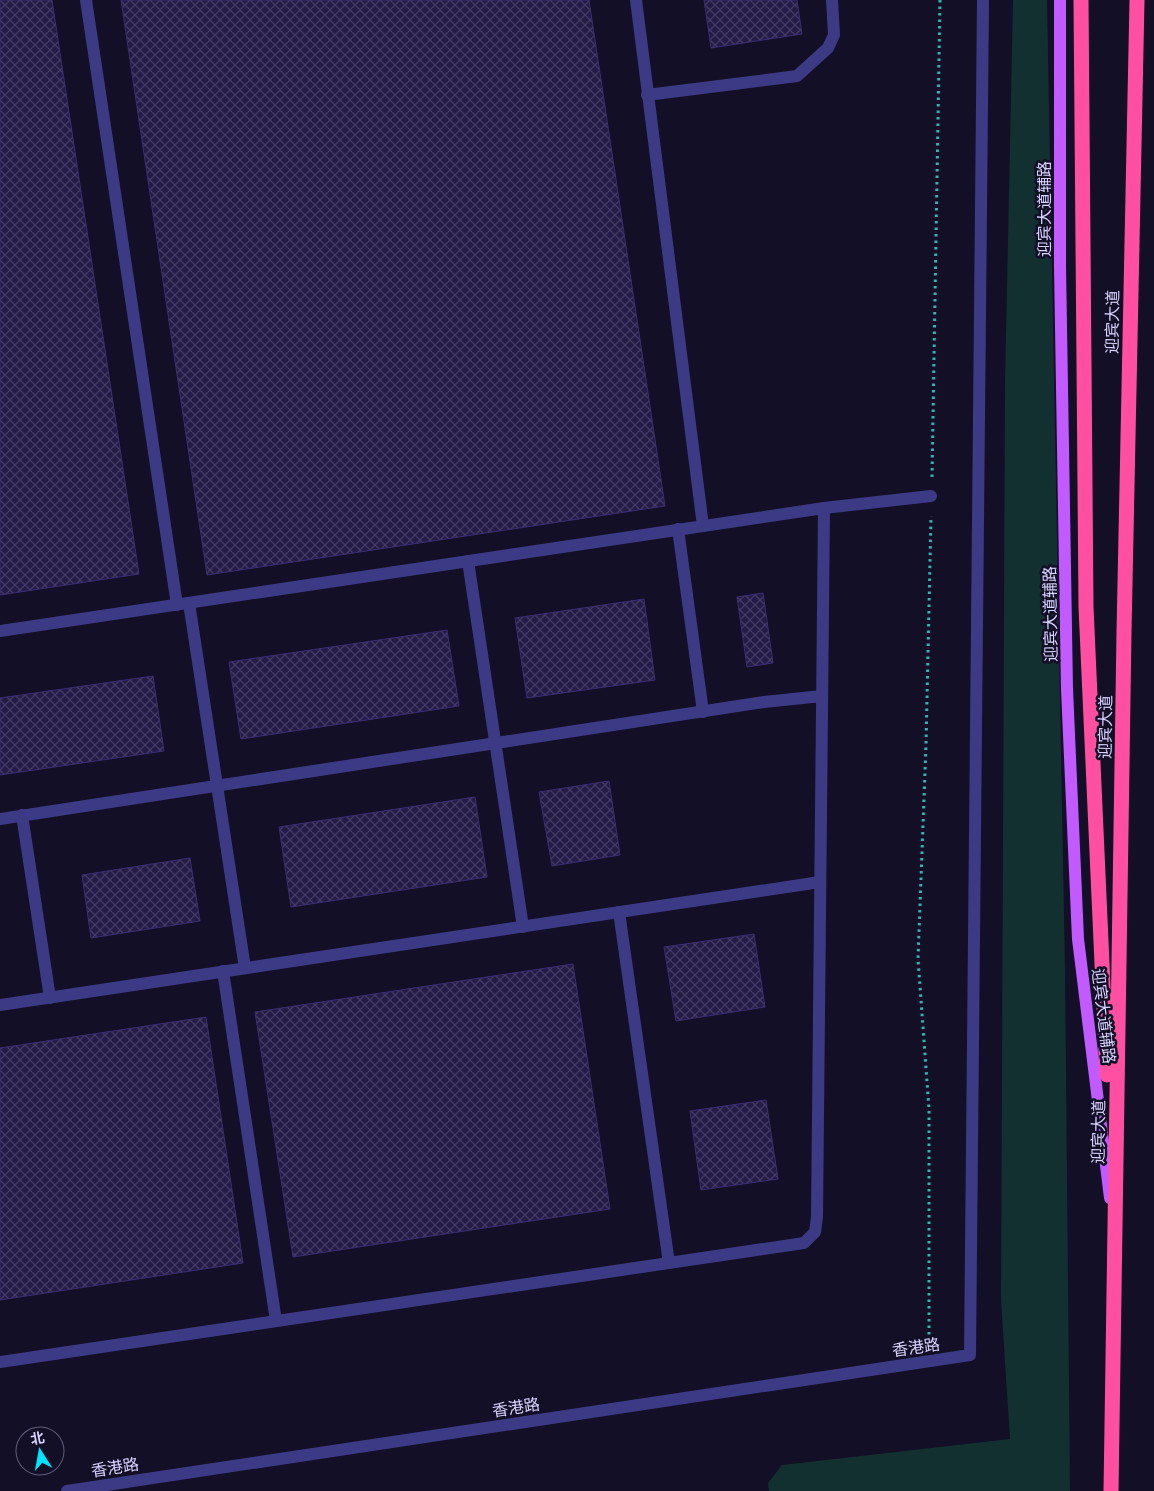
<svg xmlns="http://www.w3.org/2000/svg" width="1154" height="1491" font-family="Roboto,'Noto Sans SC',sans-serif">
<defs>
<pattern id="building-cross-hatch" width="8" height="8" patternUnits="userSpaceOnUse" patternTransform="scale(1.25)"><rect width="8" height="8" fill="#241b47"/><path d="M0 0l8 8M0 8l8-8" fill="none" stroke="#433b63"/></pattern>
</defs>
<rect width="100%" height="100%" fill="#130f26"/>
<!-- green -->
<path fill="#12302f" d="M1013,0H1047L1065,968L1070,1491H769L768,1483L782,1465L1010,1439L1001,1299L1005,383Z"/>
<!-- building -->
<g fill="url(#building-cross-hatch)" stroke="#3b2d73">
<path d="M0,0H52L139,574L0,595Z"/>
<path d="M121,0H589L665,506L207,575Z"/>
<path d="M704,0H797L802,34L711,48Z"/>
<path d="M763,593L773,663L747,667L737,597Z"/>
<path d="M644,599L655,680L527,698L515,618Z"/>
<path d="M447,630L459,706L241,739L229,662Z"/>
<path d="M153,676L164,751L0,775V698Z"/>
<path d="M609,781L620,855L552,866L539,792Z"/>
<path d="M475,797L487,877L291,907L279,827Z"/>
<path d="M190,858L200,921L91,938L82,875Z"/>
<path d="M754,934L765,1007L676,1021L664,947Z"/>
<path d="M573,964L610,1209L293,1257L255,1012Z"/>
<path d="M206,1017L243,1263L0,1300V1048Z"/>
<path d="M766,1100L778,1179L701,1190L690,1111Z"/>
</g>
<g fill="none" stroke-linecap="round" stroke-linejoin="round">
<!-- path -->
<g stroke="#2fb8b0" stroke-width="3" stroke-dasharray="2.5 4" stroke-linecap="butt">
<path d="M932,477L940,0"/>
<path d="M929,1341V1109L918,959L926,745L931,516"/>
</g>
<!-- minor -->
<g stroke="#3d3a85" stroke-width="12">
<path d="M86,0L177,605"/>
<path d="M636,0L703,526"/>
<path d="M647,95L797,76L828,48L834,35L832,0"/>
<path d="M678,529L703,712"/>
<path d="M468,561L523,927"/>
<path d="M189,603L245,968"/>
<path d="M0,631L824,508L931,496"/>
<path d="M22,815L50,998"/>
<path d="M0,819L764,702L822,696"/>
<path d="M619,912L669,1263"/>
<path d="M223,971L276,1321"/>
<path d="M0,1005L820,882"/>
<path d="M0,1362L804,1243L815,1232L817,1217L824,508"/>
<path d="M67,1491L970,1355L983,0"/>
</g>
<!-- major -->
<path stroke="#c25bff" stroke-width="12" d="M1060,0V266L1067,689L1078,939L1110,1198"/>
<!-- highway -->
<g stroke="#ff4fa3" stroke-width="15">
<path d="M1081,0L1086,607L1107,1075"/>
<path d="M1111,1491L1124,632L1137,0"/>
</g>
</g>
<g text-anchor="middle" stroke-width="5" stroke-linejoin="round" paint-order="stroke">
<!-- street labels -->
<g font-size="16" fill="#d9d4ff" stroke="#130f26">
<text transform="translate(1044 209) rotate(-90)" y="6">迎宾大道辅路</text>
<text transform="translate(1112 322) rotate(-89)" y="6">迎宾大道</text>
<text transform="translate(1050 614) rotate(-91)" y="6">迎宾大道辅路</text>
<text transform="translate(1105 727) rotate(-89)" y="6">迎宾大道</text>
<text transform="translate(1104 1016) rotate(83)" y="6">迎宾大道辅路</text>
<text transform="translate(1098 1132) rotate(-89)" y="6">迎宾大道</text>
<text transform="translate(916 1347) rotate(-8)" y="6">香港路</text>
<text transform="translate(516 1407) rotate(-9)" y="6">香港路</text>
<text transform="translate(115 1467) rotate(-9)" y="6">香港路</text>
</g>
</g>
<!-- north arrow -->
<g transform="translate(40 1451) rotate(349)"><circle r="24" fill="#130f26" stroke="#625e7d"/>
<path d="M0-4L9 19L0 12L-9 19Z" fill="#00e5ff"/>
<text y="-8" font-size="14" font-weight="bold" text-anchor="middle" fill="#d9d4ff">北</text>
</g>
</svg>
